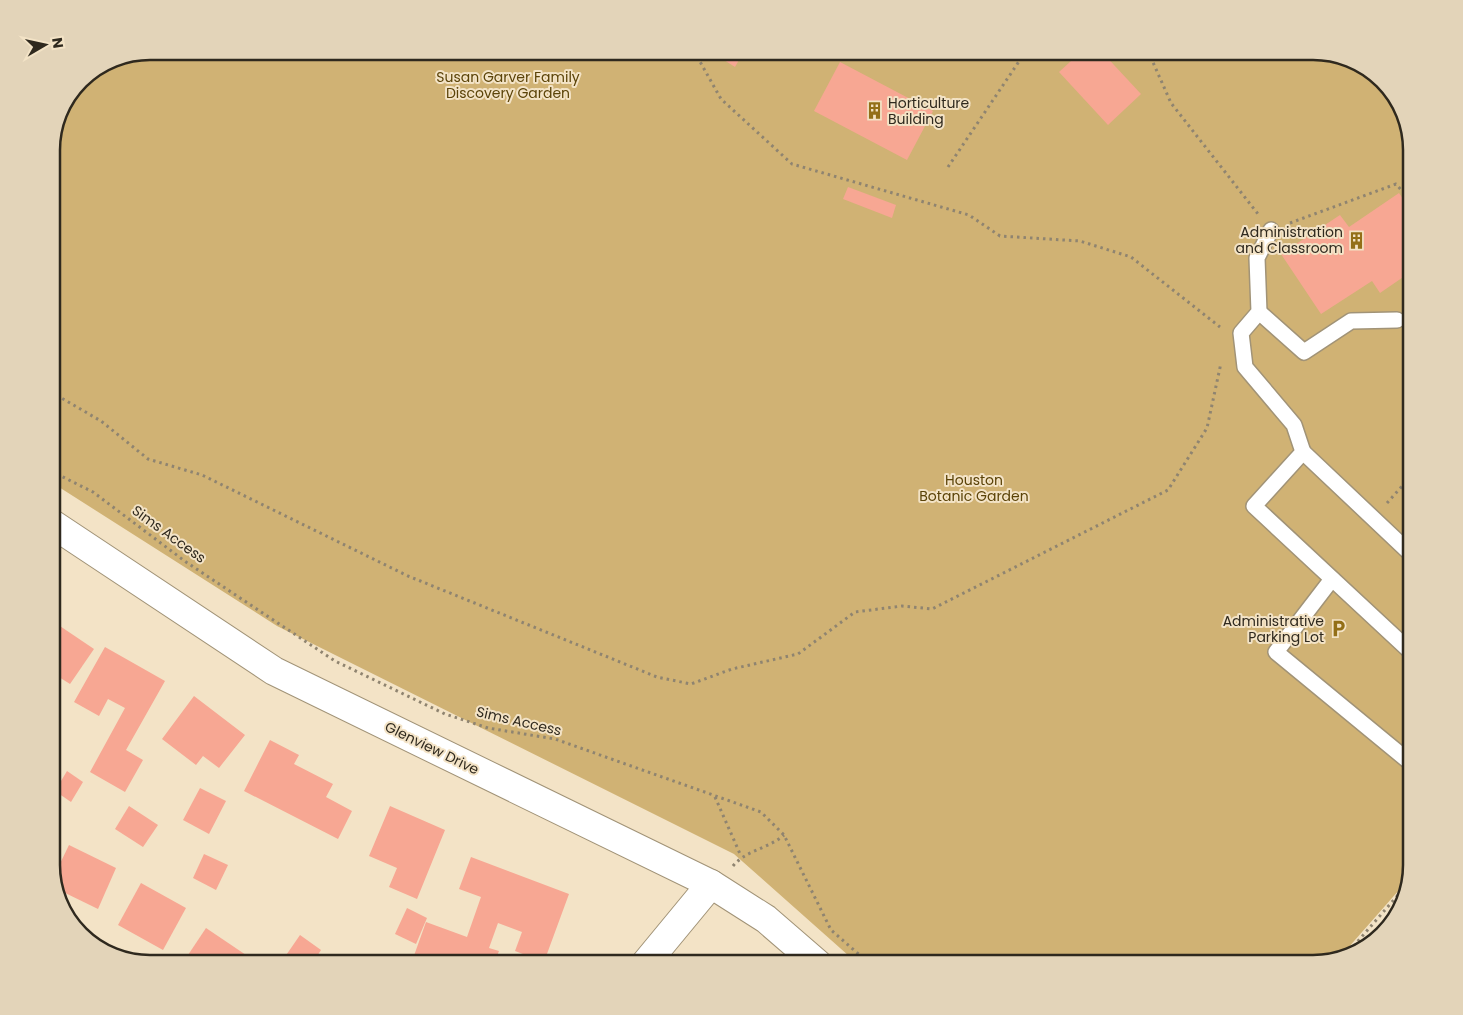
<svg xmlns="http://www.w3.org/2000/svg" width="1463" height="1015" font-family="Poppins,sans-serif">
<rect width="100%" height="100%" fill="#f3e3c6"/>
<!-- green -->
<path fill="#d0b274" d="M150,51H1314L1368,68L1401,106L1412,149V866L1407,881L1340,957L1314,964H858L734,854L277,626L51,482V143L59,112L80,80L112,59Z"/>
<!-- building -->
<g fill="#f7a793">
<path d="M710,51H744L735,67Z"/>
<path d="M1082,51H1101L1141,94L1108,125L1059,72Z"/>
<path d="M840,62L933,111L907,160L814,111Z"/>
<path d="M848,187L896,205L892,218L843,199Z"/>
<path d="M1399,193L1412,212V271L1380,293L1372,281L1321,314L1281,254L1340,215L1349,227Z"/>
<path d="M51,620L94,649L70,684L51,672Z"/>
<path d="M105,647L165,681L126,750L143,760L125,792L90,772L125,708L108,699L99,716L74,702Z"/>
<path d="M194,696L245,735L219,768L203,756L196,765L162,739Z"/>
<path d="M270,740L299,755L294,764L333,784L326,797L352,811L338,839L244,791Z"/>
<path d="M67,771L83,782L71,802L55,791Z"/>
<path d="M200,788L226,801L209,834L183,820Z"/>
<path d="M129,806L158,825L143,847L115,829Z"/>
<path d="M390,806L445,830L417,899L389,887L397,868L369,856Z"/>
<path d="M69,845L116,868L98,909L57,889L53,878Z"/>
<path d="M204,854L228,865L216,890L193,878Z"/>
<path d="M471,857L569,894L544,962L515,951L522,932L498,923L489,948L499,951L494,964H411L426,922L467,937L481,897L459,889Z"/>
<path d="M141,883L186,908L163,950L118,925Z"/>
<path d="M407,908L427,918L416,944L395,934Z"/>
<path d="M206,928L249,957L245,964H182Z"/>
<path d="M300,935L321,950L312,964H280Z"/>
</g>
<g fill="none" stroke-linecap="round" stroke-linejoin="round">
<defs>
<g id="lane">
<path d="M1271,230L1257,258L1259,312L1241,333L1245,367L1294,425L1303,452L1254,506L1412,653"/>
<path d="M1259,312L1304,352L1351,321L1397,320"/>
<path d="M1303,452L1412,555"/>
<path d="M1332,579L1276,652L1412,764"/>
</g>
<path id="street" d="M51,523L274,671L711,884L766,919L818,964"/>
<path id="secondary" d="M645,964L711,884"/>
</defs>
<!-- lane casing -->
<use href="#lane" stroke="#a19377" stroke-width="18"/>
<!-- street casing -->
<use href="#street" stroke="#a19377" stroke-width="30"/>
<!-- secondary casing -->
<use href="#secondary" stroke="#a19377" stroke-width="30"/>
<!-- path -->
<g stroke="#8f8470" stroke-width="3" stroke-dasharray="2.5 4" stroke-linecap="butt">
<path d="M694,51L721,99L792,164L969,215L1000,236L1080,241L1131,257L1220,327"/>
<path d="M1148,51L1171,103L1258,214"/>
<path d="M948,167L1026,51"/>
<path d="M1290,223L1396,184L1412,202"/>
<path d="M51,392L101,421L148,459L202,475L408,576L657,677L691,684L732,669L798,654L855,612L902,606L932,609L1168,490L1207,428L1221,363"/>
<path d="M51,471L93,492L186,562L335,661L445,714L488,728L555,739L761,812L784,835L831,930L870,964"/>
<path d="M1387,503L1412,475"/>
<path d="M715,797L741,856"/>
<path d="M733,866C746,850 768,849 784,835"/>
<path d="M1345,956L1405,887"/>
</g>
<!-- lane -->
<use href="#lane" stroke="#fff" stroke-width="15"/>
<!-- street -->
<use href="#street" stroke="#fff" stroke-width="28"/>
<!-- secondary -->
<use href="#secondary" stroke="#fff" stroke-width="28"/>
</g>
<!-- icons -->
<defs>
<symbol id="building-bare" viewBox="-9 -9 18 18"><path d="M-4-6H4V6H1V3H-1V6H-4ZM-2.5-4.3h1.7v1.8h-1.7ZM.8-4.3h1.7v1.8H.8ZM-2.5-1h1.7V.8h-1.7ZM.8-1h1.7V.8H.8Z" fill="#936f17" stroke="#f3e3c6" stroke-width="2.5" paint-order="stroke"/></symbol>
<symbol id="parking-bare" viewBox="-9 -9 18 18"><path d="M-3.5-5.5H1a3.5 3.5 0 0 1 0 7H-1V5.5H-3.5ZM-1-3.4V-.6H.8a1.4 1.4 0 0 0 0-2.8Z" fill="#936f17" stroke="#f3e3c6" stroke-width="2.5" paint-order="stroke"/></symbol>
</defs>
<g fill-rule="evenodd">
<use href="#building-bare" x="862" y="98" width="25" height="25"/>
<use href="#building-bare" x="1344" y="228" width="25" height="25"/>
<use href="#parking-bare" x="1326" y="616" width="25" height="25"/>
</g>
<g text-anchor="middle" stroke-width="4" stroke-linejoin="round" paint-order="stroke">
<!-- park labels -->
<g font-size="14" fill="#5b4308" stroke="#f3e3c6">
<text x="508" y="82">Susan Garver Family<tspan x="508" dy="16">Discovery Garden</tspan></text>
<text x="974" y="485">Houston<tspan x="974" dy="16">Botanic Garden</tspan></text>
</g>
<!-- poi labels -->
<g font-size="14" fill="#2f291e" stroke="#f3e3c6" text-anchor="end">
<text x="888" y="108" text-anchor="start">Horticulture<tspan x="888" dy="16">Building</tspan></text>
<text x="1343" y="237">Administration<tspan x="1343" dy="16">and Classroom</tspan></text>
<text x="1324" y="626">Administrative<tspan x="1324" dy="16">Parking Lot</tspan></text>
</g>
<!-- street labels -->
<g font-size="14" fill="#2f291e" stroke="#f3e3c6">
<text transform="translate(169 534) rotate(36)" y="5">Sims Access</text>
<text transform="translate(519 721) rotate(13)" y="5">Sims Access</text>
<text transform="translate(432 748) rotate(26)" y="5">Glenview Drive</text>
</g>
</g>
<!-- crop -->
<path d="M0 0H1463V1015H0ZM150 60H1313A90 90 0 0 1 1403 150V865A90 90 0 0 1 1313 955H150A90 90 0 0 1 60 865V150A90 90 0 0 1 150 60Z" fill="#e3d4b9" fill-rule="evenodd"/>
<path fill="none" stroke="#2f291e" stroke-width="2.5" d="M150 60H1313A90 90 0 0 1 1403 150V865A90 90 0 0 1 1313 955H150A90 90 0 0 1 60 865V150A90 90 0 0 1 150 60Z"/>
<!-- north arrow -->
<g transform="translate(45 45) rotate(81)" stroke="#f3e3c6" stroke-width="4" paint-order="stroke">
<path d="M0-4L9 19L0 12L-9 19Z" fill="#2f291e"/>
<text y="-8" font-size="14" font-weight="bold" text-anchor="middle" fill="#2f291e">N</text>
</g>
</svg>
